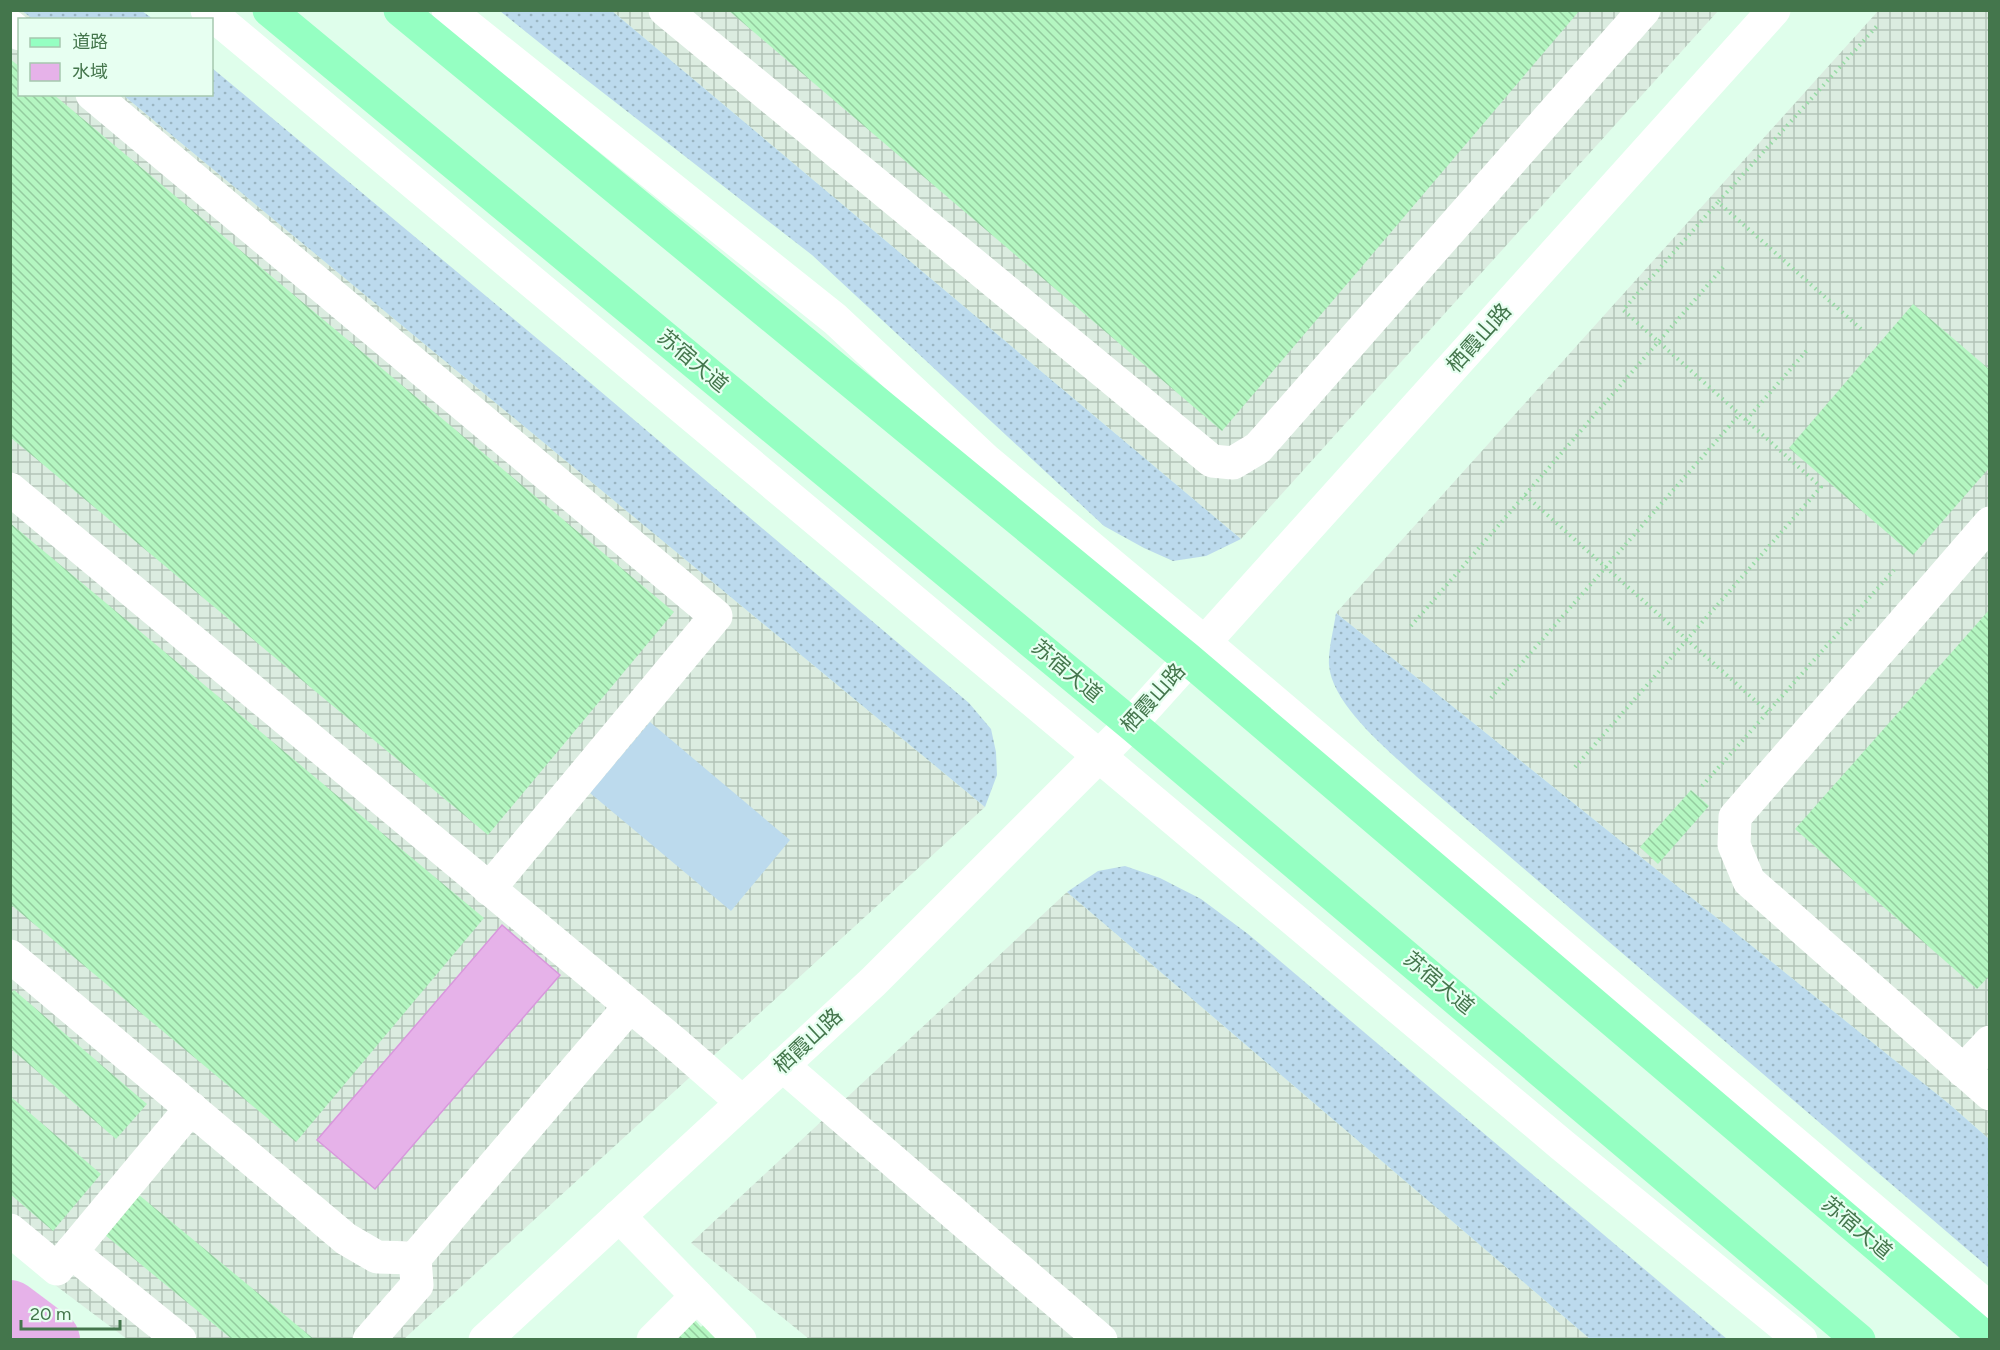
<svg xmlns="http://www.w3.org/2000/svg" width="2000" height="1350" font-family="Figtree,'Noto Sans SC',sans-serif">
<defs>
<pattern id="industrial-grid" width="8" height="8" patternUnits="userSpaceOnUse" patternTransform="scale(1.5)"><rect width="8" height="8" fill="#dbece0"/><path d="M0 4h8M4 0v8" fill="none" stroke="#b3c4b8"/></pattern>
<pattern id="grass-dots" width="8" height="8" patternUnits="userSpaceOnUse" patternTransform="scale(1.5)"><rect width="8" height="8" fill="#bcdaed"/><path d="M2 2h.1M6 6h.1" fill="none" stroke="#9ab5c2" stroke-width="1.8" stroke-linecap="round"/></pattern>
<pattern id="building-back-hatch" width="6" height="6" patternUnits="userSpaceOnUse" patternTransform="scale(1.5)"><rect width="6" height="6" fill="#b4f6c1"/><path d="M-1 5l2 2M0 0l6 6M5-1l2 2" fill="none" stroke="#94cc9f"/></pattern>
</defs>
<rect width="100%" height="100%" fill="#dffeeb"/>
<!-- industrial -->
<g fill="url(#industrial-grid)">
<path d="M10,11H22L33,19L20,20V94L123,95L985,807L404,1339H127L11,1252Z"/>
<path d="M612,11H1718L1241,539Z"/>
<path d="M1878,11H1989V1139L1948,1103L1336,613Z"/>
<path d="M1067,892L1590,1339H809L691,1243Z"/>
</g>
<!-- grass -->
<g fill="url(#grass-dots)">
<path d="M22,11H142L153,19H33Z"/>
<path d="M500,11H612L1241,539L1206,556L1173,561L1144,548L1104,526L812,255L561,60Z"/>
<path d="M212,68L587,380L969,703L991,729L996,752L997,775L985,807L123,95L212,94Z"/>
<path d="M1336,613L1948,1103L1989,1139V1268L1417,777C1389,751 1332,705 1329,665C1328,650 1334,628 1336,613Z"/>
<path d="M1125,866L1160,878L1201,899L1248,934L1727,1339H1590L1067,892L1098,871Z"/>
</g>
<!-- garden -->
<path fill="#bcdaed" d="M650,722L790,840L731,911L590,793Z"/>
<!-- water -->
<path fill="#e6b2e9" stroke="#d897dc" stroke-width="1.5" d="M502,925L560,975L375,1189L317,1140Z"/>
<g fill="none" stroke-linecap="round" stroke-linejoin="round">
<!-- river -->
<path stroke="#e6b2e9" stroke-width="60" d="M10,1310L50,1340"/>
</g>
<!-- building -->
<g fill="url(#building-back-hatch)">
<path d="M728,10H1580L1222,431Z"/>
<path d="M10,59L20,67V94H53L674,612L488,835L10,437Z"/>
<path d="M1913,304L1990,370V467L1913,555L1789,448Z"/>
<path d="M10,523L484,918L296,1142L10,904Z"/>
<path d="M1990,609V975L1977,989L1795,829Z"/>
<path d="M1691,790L1709,806L1658,864L1640,847Z"/>
<path d="M14,990L147,1104L116,1139L10,1048V994Z"/>
<path d="M10,1096L101,1174L53,1231L10,1194Z"/>
<path d="M139,1195L315,1340H233L105,1235Z"/>
<path d="M694,1319L701,1327L707,1321L724,1340H672Z"/>
</g>
<g fill="none" stroke-linecap="round" stroke-linejoin="round">
<!-- path -->
<g stroke="#97dba4" stroke-width="4" stroke-dasharray="1.5 4.5" stroke-linecap="butt">
<path d="M1861,329L1718,202L1877,26"/>
<path d="M1746,420L1809,348"/>
<path d="M1525,495L1768,712"/>
<path d="M1411,626L1726,264"/>
<path d="M1491,698L1740,414"/>
<path d="M1575,767L1821,487L1623,310L1718,202"/>
<path d="M1702,786L1894,570"/>
</g>
<!-- minor -->
<g stroke="#fff" stroke-width="33">
<path d="M207,10L1099,756L1562,1145L1801,1340"/>
<path d="M448,10L835,319L987,461L1204,642L1990,1309"/>
<path d="M665,10L1212,461L1233,463L1258,448L1644,10"/>
<path d="M10,26L20,34"/>
<path d="M92,94L716,616L489,889"/>
<path d="M10,489L676,1044L742,1102"/>
<path d="M1990,523L1735,817L1734,845L1749,881L1990,1094"/>
<path d="M10,956L346,1239L377,1257L415,1258L630,1006"/>
<path d="M782,1065L1101,1340"/>
<path d="M1963,1071L1990,1042"/>
<path d="M619,1216L740,1340"/>
<path d="M10,1230L57,1269L191,1108"/>
<path d="M71,1252L180,1340"/>
<path d="M369,1340L417,1285L415,1258"/>
<path d="M485,1340L873,982L1131,724L1774,10"/>
<path d="M653,1340L697,1296"/>
</g>
<!-- major -->
<g stroke="#95ffc2" stroke-width="33">
<path d="M269,10L1131,724L1859,1340"/>
<path d="M400,10L1188,659L1988,1340"/>
</g>
</g>
<g text-anchor="middle" stroke-width="4.5" stroke-linejoin="round" paint-order="stroke">
<!-- street labels -->
<g font-size="21" fill="#44764c" stroke="#e7fff1">
<text transform="translate(1479 338) rotate(-48)" y="7">栖霞山路</text>
<text transform="translate(693 361) rotate(40)" y="7">苏宿大道</text>
<text transform="translate(1067 671) rotate(40)" y="7">苏宿大道</text>
<text transform="translate(1153 698) rotate(-48)" y="7">栖霞山路</text>
<text transform="translate(1439 983) rotate(40)" y="7">苏宿大道</text>
<text transform="translate(808 1041) rotate(-43)" y="7">栖霞山路</text>
<text transform="translate(1857 1228) rotate(40)" y="7">苏宿大道</text>
</g>
</g>
<!-- border -->
<rect width="2000" height="1350" fill="none" stroke="#44764c" stroke-width="24"/>
<!-- legend -->
<rect x="18" y="18" width="195" height="78" fill="#e7fff1" stroke="#a6c8af" stroke-width="1.5"/>
<rect x="30" y="38" width="30" height="9" fill="#95ffc2" stroke="#a6c8af" stroke-width="1.5"/>
<text x="72" y="48" font-size="18" fill="#44764c">道路</text>
<rect x="30" y="63" width="30" height="18" fill="#e6b2e9" stroke="#a6c8af" stroke-width="1.5"/>
<text x="72" y="78" font-size="18" fill="#44764c">水域</text>
<!-- scale -->
<path d="M21 1320v9h99v-9" fill="none" stroke="#44764c" stroke-width="3"/>
<text x="30" y="1320" font-size="18" fill="#44764c" stroke="#e7fff1" stroke-width="4.5" paint-order="stroke">20 m</text>
</svg>
